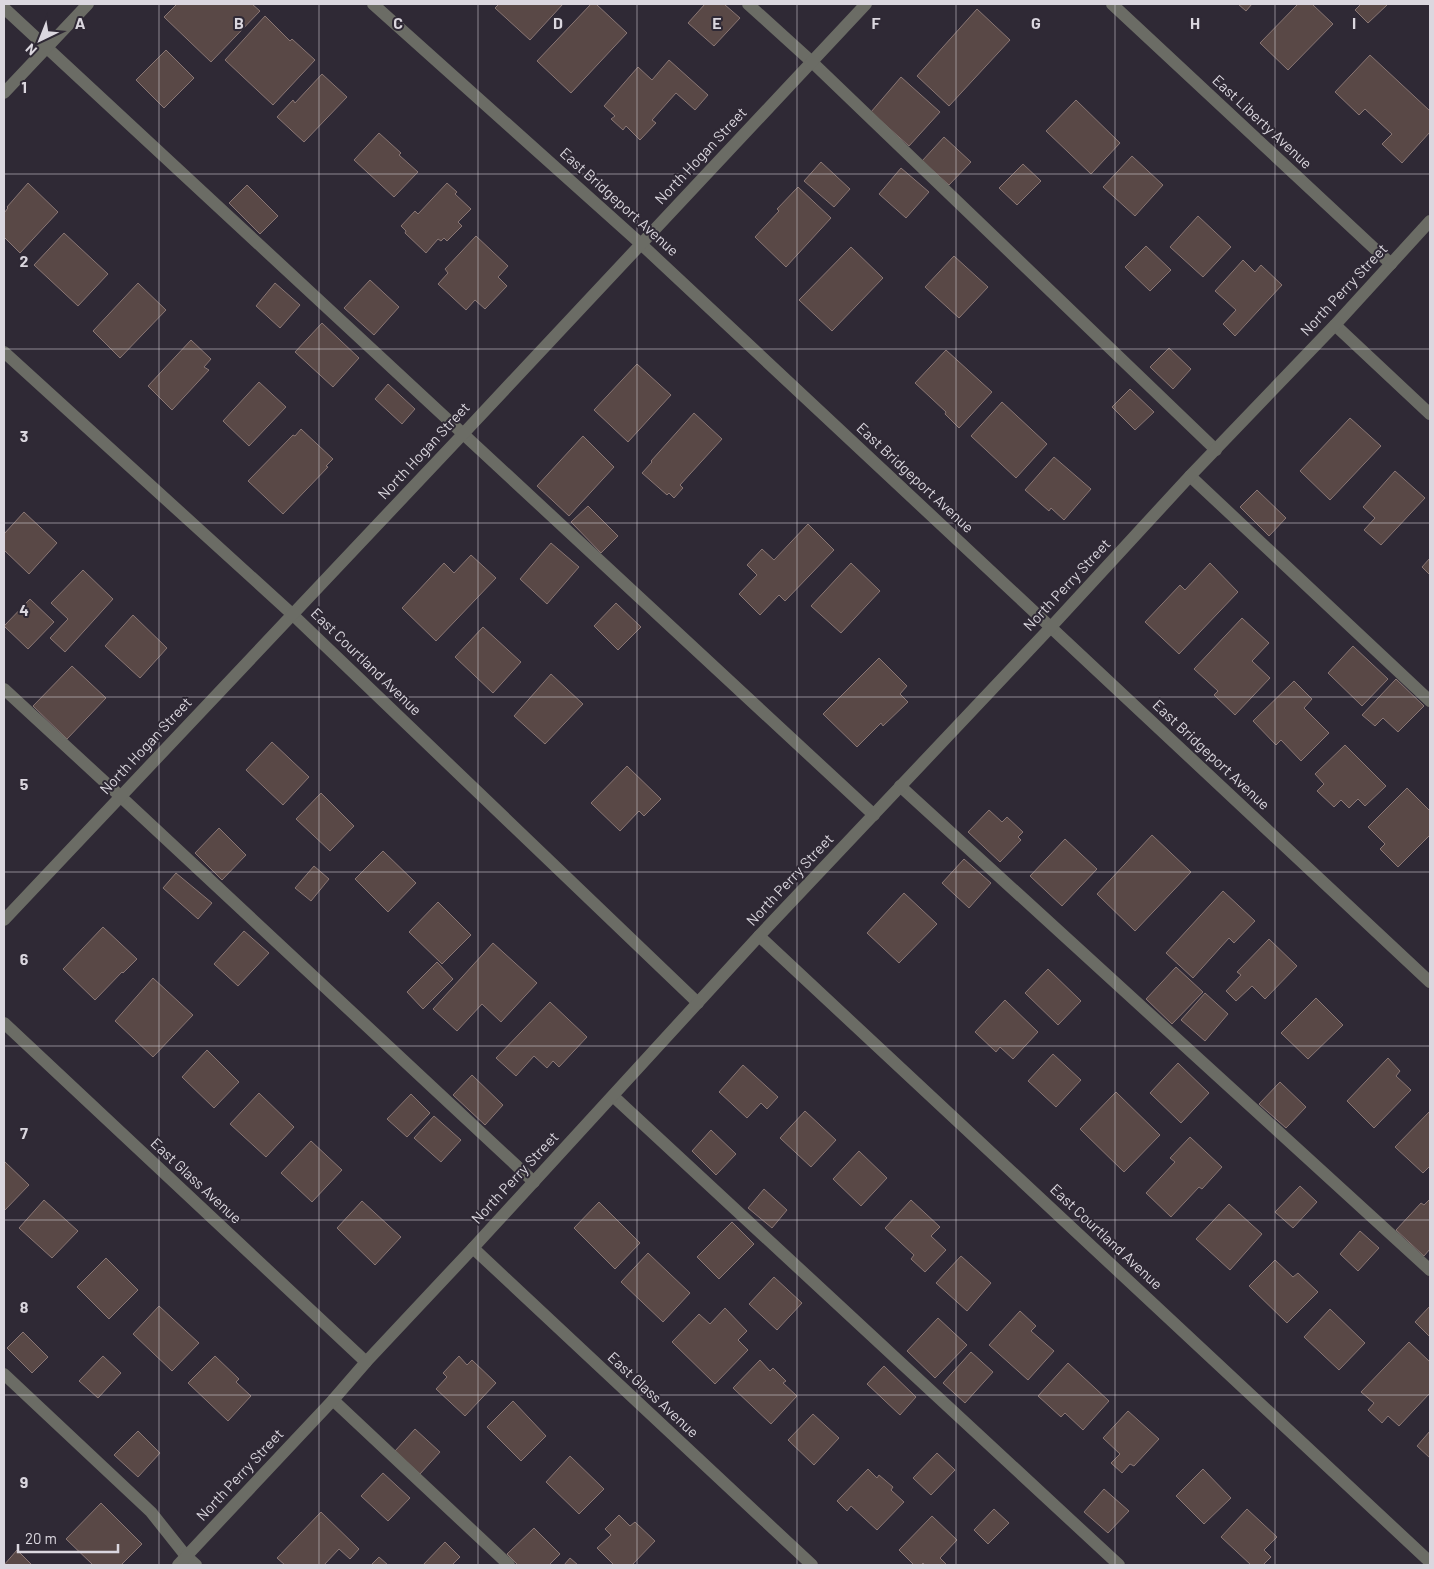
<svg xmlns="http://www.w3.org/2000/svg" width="1434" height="1569" font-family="Barlow,sans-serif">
<rect width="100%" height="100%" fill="#2f2935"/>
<!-- building -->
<g fill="#594846" stroke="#897674">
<path d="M177,4H252L260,11L211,62L164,17Z"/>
<path d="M499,4H563L530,40L495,8Z"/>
<path d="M591,4H596L627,33L571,93L537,61Z"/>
<path d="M705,4H724L740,18L714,46L688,23Z"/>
<path d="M1238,4H1252L1246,11Z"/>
<path d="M1298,4H1312L1333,24L1288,70L1260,43Z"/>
<path d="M1361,4H1388L1368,23L1355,10Z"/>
<path d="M977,9L1010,40L949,106L917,76Z"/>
<path d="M265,16L290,41L292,39L315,60L273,105L225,60Z"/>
<path d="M166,50L194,78L164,108L136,80Z"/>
<path d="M1370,55L1430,111V132L1402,163L1382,144L1392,134L1365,109L1359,115L1335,92Z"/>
<path d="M669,60L708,95L695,110L676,93L652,120L656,123L640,140L626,126L623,130L611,119L615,116L604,106L638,67L652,80Z"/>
<path d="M322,74L347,97L304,142L277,117L293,100L295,103Z"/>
<path d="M901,77L940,112L909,146L871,112Z"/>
<path d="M1076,100L1120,143L1091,174L1046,131Z"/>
<path d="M379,133L401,153L399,155L418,172L394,197L354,160Z"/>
<path d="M944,137L971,162L949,185L922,161Z"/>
<path d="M1132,156L1163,185L1135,216L1103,187Z"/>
<path d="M821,162L850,189L834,207L804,181Z"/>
<path d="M1023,164L1041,181L1017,205L999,188Z"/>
<path d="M901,168L929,192L906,218L879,194Z"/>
<path d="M28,183L58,212L20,253L4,237V213L8,208L7,207Z"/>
<path d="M447,183L457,192L455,194L471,209L458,222L462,226L447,241L444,238L441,241L438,239L426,253L405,233L406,231L401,226L415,211L418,214Z"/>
<path d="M247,185L278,216L260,234L229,203Z"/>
<path d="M798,187L831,218L786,267L755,237L779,211L777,209Z"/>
<path d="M1198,216L1231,247L1203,277L1170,247Z"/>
<path d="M64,233L108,274L78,306L34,265Z"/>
<path d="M476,236L508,266L498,277L507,286L485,309L475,300L466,310L438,284L448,273L445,269Z"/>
<path d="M1146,246L1171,270L1150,291L1125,267Z"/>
<path d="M851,247L883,278L832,331L799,300Z"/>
<path d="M954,256L988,287L959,318L925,287Z"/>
<path d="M1243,260L1255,272L1261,265L1282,285L1235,336L1223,324L1236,310L1215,291Z"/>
<path d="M370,280L399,307L374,335L344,308Z"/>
<path d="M138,283L166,310L120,358L93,331Z"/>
<path d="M275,283L300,305L280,328L256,306Z"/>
<path d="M322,323L359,358L333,387L295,352Z"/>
<path d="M191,340L211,359L204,367L209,370L172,410L148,386Z"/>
<path d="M1169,348L1191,369L1173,389L1150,367Z"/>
<path d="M946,350L992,392L959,428L945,414L946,412L915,383Z"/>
<path d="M637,364L671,395L628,442L594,410Z"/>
<path d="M259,382L286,407L249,446L223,421Z"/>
<path d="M388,384L415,409L402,424L375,399Z"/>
<path d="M1130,389L1154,412L1135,430L1112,407Z"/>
<path d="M1002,402L1047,444L1016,478L971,436Z"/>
<path d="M694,413L722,439L680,485L683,488L674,498L669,493L667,495L642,473L652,462L651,461Z"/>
<path d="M1350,418L1381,446L1330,500L1300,471Z"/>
<path d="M301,429L333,459L326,466L328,467L283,514L248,481L293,435L295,436Z"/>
<path d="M583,436L614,467L569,516L537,486Z"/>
<path d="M1054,457L1091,489L1064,520L1051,508L1049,511L1025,490Z"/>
<path d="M1395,471L1425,498L1381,545L1364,530L1375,518L1363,507Z"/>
<path d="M1257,490L1286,518L1269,536L1240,507Z"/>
<path d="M588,506L618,536L601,553L571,522Z"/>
<path d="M24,512L57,543L29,574L4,550V534Z"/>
<path d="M808,524L834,550L785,601L779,595L760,615L739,594L757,575L747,565L762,549L774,560Z"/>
<path d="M551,543L579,567L547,604L520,579Z"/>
<path d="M471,555L496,578L436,641L402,608L444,563L454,573Z"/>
<path d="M1430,558V575L1422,567Z"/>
<path d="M851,563L880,591L841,633L811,606Z"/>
<path d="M1210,563L1238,592L1179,654L1145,622L1180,585L1185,590Z"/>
<path d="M83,570L113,599L65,652L50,638L68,619L51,603Z"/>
<path d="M30,599L54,622L28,649L4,626Z"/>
<path d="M616,603L641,627L618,650L594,626Z"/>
<path d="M133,615L167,648L140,678L105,646Z"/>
<path d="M1242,618L1269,643L1252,661L1270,678L1235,715L1214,695L1218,691L1194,669Z"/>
<path d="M483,627L521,662L493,693L455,657Z"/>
<path d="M1353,646L1388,679L1362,706L1328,673Z"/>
<path d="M879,658L907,686L900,694L908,702L883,726L881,723L857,747L823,714Z"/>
<path d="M72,666L106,698L67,739L33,706Z"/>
<path d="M551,674L583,704L545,744L514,716Z"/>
<path d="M1396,679L1424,706L1398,732L1383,718L1375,726L1362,715Z"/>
<path d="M1294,681L1312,699L1304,708L1329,733L1301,761L1281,740L1276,745L1253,721Z"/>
<path d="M272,742L309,777L283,805L246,770Z"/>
<path d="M1345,745L1386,786L1365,806L1358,799L1349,808L1341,800L1334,807L1317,791L1324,784L1315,774Z"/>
<path d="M627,766L661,799L644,816L639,811L620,831L591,803Z"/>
<path d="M1407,788L1430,811V835L1398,867L1380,849L1385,844L1368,827Z"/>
<path d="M321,793L354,826L330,851L296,819Z"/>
<path d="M989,810L1002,822L1007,817L1023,832L1018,837L1021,840L1000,862L968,832Z"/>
<path d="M219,828L246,855L222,880L195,853Z"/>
<path d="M1152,835L1191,872L1135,931L1097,894Z"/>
<path d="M1065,839L1097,869L1062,906L1030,876Z"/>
<path d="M383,851L416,883L388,912L355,879Z"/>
<path d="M964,859L991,883L969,908L942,883Z"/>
<path d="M314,866L329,879L311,901L295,888Z"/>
<path d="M176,873L212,903L198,919L163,888Z"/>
<path d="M1223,891L1255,921L1234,943L1229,938L1193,978L1166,953Z"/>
<path d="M904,893L937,924L899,963L867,933Z"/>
<path d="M438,902L471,935L442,964L409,932Z"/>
<path d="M103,927L137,959L123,973L122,972L95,1000L63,969Z"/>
<path d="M244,931L269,953L238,986L214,964Z"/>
<path d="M1269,939L1297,966L1265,999L1252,986L1236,1001L1226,991L1241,975L1237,972Z"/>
<path d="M493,943L537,983L501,1022L482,1004L457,1031L433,1009Z"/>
<path d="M437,962L453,979L423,1009L407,992Z"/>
<path d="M1176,967L1203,992L1172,1024L1146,999Z"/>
<path d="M1048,969L1081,1001L1058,1025L1025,993Z"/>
<path d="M153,978L193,1015L153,1057L115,1021Z"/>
<path d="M1205,993L1228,1014L1205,1041L1181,1020Z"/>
<path d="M1316,998L1343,1025L1308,1059L1281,1033Z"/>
<path d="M1005,1000L1038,1032L1013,1059L1000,1047L996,1052L975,1032Z"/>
<path d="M550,1002L587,1037L559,1067L553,1061L547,1068L534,1056L516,1076L496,1058Z"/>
<path d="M207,1050L239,1082L214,1108L182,1077Z"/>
<path d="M1053,1054L1081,1080L1056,1107L1028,1081Z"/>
<path d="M1388,1058L1400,1071L1396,1076L1411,1090L1374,1128L1347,1101Z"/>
<path d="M1178,1063L1209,1093L1181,1123L1150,1093Z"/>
<path d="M743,1065L778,1097L767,1109L761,1103L747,1118L719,1092Z"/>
<path d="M472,1075L503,1105L485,1125L453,1095Z"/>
<path d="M1280,1082L1306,1107L1286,1128L1259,1104Z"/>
<path d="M1116,1092L1160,1135L1124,1172L1080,1129Z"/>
<path d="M259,1093L294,1127L266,1157L230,1124Z"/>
<path d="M411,1094L430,1113L407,1137L387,1119Z"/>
<path d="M805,1111L836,1140L811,1167L780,1138Z"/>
<path d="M1430,1111V1166L1423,1173L1395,1147Z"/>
<path d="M434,1116L461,1140L441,1162L414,1138Z"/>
<path d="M711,1130L736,1154L716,1175L692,1151Z"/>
<path d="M1190,1137L1222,1167L1202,1189L1199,1187L1171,1217L1146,1193L1175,1162L1170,1158Z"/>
<path d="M311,1141L342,1170L312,1202L281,1173Z"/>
<path d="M859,1151L887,1178L861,1206L833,1179Z"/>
<path d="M4,1161L29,1185L4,1211Z"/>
<path d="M1300,1186L1317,1202L1293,1228L1275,1212Z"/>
<path d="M764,1189L787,1210L772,1228L748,1208Z"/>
<path d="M1430,1199V1249L1424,1256L1396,1230L1421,1203L1424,1205Z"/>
<path d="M44,1200L78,1231L52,1258L19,1228Z"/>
<path d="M911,1200L940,1227L931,1236L946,1250L925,1272L911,1259L914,1255L885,1228Z"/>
<path d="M362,1201L401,1237L375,1265L337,1228Z"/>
<path d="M599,1202L640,1243L615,1269L574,1228Z"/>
<path d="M1229,1204L1262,1234L1230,1270L1196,1239Z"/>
<path d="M732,1222L754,1244L719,1279L697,1257Z"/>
<path d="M1360,1231L1379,1248L1358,1271L1340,1254Z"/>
<path d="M648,1253L690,1293L663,1322L621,1282Z"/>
<path d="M961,1256L991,1283L967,1311L936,1283Z"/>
<path d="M106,1258L138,1290L109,1319L77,1287Z"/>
<path d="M1275,1260L1293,1277L1298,1273L1318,1292L1287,1323L1249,1286Z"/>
<path d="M774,1277L802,1303L777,1330L749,1304Z"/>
<path d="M159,1306L199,1343L172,1371L133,1334Z"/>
<path d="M1430,1306V1337L1415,1322Z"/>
<path d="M725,1308L747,1331L738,1340L748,1350L715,1384L672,1342L699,1314L710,1324Z"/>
<path d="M1330,1309L1365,1343L1339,1370L1304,1337Z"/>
<path d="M1020,1311L1036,1326L1031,1331L1054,1351L1028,1380L989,1345Z"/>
<path d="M938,1318L967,1345L935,1378L907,1351Z"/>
<path d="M23,1332L48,1357L32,1373L7,1348Z"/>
<path d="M1409,1342L1430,1362V1393L1399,1426L1388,1416L1382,1423L1368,1410L1374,1403L1361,1392Z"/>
<path d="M971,1352L993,1372L965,1403L943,1383Z"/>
<path d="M103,1356L121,1373L98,1398L79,1381Z"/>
<path d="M215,1356L239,1379L236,1382L251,1396L228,1421L188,1383Z"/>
<path d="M459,1356L467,1365L472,1360L496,1383L465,1416L436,1389L447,1377L443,1373Z"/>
<path d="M760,1360L770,1371L773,1368L786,1381L783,1383L797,1396L771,1424L733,1388Z"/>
<path d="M1068,1363L1109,1401L1083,1430L1065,1413L1061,1417L1038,1396Z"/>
<path d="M884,1366L916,1397L900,1415L867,1384Z"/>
<path d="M513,1401L546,1436L521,1461L487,1427Z"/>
<path d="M1128,1411L1159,1439L1134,1466L1130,1464L1122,1473L1111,1463L1120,1454L1103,1438Z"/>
<path d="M813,1414L839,1438L814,1465L788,1440Z"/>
<path d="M415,1429L440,1452L420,1474L395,1451Z"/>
<path d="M138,1431L160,1453L138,1477L114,1455Z"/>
<path d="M1430,1431V1458L1417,1446Z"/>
<path d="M937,1453L955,1470L931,1495L913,1478Z"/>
<path d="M570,1456L604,1489L579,1514L546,1482Z"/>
<path d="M868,1469L877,1478L879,1475L893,1487L891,1490L904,1502L877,1530L851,1506L847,1511L837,1501Z"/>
<path d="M1203,1469L1231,1498L1204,1524L1176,1496Z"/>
<path d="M383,1473L410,1498L388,1521L361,1496Z"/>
<path d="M1104,1489L1129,1511L1108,1533L1084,1512Z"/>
<path d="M101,1503L142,1544L121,1565H93L66,1539Z"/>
<path d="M994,1509L1009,1523L988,1544L974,1530Z"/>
<path d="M1247,1509L1277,1537L1264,1550L1271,1557L1263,1565H1251L1221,1537Z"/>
<path d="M321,1512L359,1549L350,1559L339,1549L324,1565H285L277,1558Z"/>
<path d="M619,1515L630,1526L635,1522L655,1541L632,1565H614L597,1548L611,1535L605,1529Z"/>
<path d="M932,1516L957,1540L940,1558L946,1564L944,1565H925L923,1563L921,1565H914L899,1550Z"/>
<path d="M534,1528L560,1554L549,1565H518L507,1554Z"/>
<path d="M445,1542L460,1557L452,1565H423Z"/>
<path d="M17,1550L32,1565H4Z"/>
<path d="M379,1557L388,1565H371Z"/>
<path d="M570,1558L578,1565H564Z"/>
</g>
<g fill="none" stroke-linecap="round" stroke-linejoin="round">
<!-- minor -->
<g stroke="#6b6c65" stroke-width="12">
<path d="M373,4L641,244L1430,982"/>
<path d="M748,4L812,62L1216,450"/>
<path d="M1112,4L1391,264"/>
<path d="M4,8L874,815"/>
<path d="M4,93L88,4"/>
<path d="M1335,325L1430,414"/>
<path d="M4,352L292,614L698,1003"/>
<path d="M1190,476L1430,701"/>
<path d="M4,689L120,796L534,1182"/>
<path d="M900,786L1430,1270"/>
<path d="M4,920L463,434L866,4"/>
<path d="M759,936L1430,1562"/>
<path d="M4,1023L366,1362"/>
<path d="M613,1096L1119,1565"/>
<path d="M473,1248L812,1565"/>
<path d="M4,1374L151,1512L186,1556L196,1565"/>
<path d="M333,1400L509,1565"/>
<path d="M178,1565L333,1400L366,1362L473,1248L759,936L1050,628L1190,476L1335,325L1430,221"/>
</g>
</g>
<!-- grid -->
<path fill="none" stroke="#dbd7df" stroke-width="1" stroke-opacity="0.55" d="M159,4V1565M319,4V1565M478,4V1565M637,4V1565M797,4V1565M956,4V1565M1115,4V1565M1275,4V1565M4,174H1430M4,349H1430M4,523H1430M4,697H1430M4,872H1430M4,1046H1430M4,1220H1430M4,1395H1430"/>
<g text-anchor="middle" stroke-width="4" stroke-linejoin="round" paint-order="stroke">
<!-- street labels -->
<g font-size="15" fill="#dbd7df" stroke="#2f2935">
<text transform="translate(1262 122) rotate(43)" y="5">East Liberty Avenue</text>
<text transform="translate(701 156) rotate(-47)" y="5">North Hogan Street</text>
<text transform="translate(619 202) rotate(42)" y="5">East Bridgeport Avenue</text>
<text transform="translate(1344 290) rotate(-47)" y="5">North Perry Street</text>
<text transform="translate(424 451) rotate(-47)" y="5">North Hogan Street</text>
<text transform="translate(915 478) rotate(43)" y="5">East Bridgeport Avenue</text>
<text transform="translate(1067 585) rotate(-47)" y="5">North Perry Street</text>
<text transform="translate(366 662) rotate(44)" y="5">East Courtland Avenue</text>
<text transform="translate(146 746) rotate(-47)" y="5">North Hogan Street</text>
<text transform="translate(1211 755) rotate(43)" y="5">East Bridgeport Avenue</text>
<text transform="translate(790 880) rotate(-47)" y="5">North Perry Street</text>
<text transform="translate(515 1178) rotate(-47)" y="5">North Perry Street</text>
<text transform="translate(196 1181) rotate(43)" y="5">East Glass Avenue</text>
<text transform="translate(1106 1237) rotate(43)" y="5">East Courtland Avenue</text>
<text transform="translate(653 1395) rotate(43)" y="5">East Glass Avenue</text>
<text transform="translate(240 1475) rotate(-47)" y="5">North Perry Street</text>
</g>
</g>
<g font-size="16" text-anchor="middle" font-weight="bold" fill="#dbd7df" stroke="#2f2935" stroke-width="4" stroke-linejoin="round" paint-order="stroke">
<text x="80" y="29">A</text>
<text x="239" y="29">B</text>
<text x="398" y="29">C</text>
<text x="558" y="29">D</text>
<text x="717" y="29">E</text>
<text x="876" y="29">F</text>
<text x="1036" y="29">G</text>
<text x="1195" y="29">H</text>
<text x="1354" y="29">I</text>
<text x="24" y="93">1</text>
<text x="24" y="267">2</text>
<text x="24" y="442">3</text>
<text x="24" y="616">4</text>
<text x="24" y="790">5</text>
<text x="24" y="965">6</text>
<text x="24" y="1139">7</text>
<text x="24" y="1313">8</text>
<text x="24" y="1488">9</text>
</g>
<!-- border -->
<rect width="1434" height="1569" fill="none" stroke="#dbd7df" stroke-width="10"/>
<!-- north arrow -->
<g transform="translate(40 40) rotate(223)" stroke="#2f2935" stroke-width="4" paint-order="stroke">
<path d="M0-4L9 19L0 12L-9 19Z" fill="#dbd7df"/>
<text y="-8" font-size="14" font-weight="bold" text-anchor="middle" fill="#dbd7df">N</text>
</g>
<!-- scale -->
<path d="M18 1544v8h100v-8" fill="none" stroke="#dbd7df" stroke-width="2.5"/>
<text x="25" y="1544" font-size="15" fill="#dbd7df" stroke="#2f2935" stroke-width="4" paint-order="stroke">20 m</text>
</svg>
